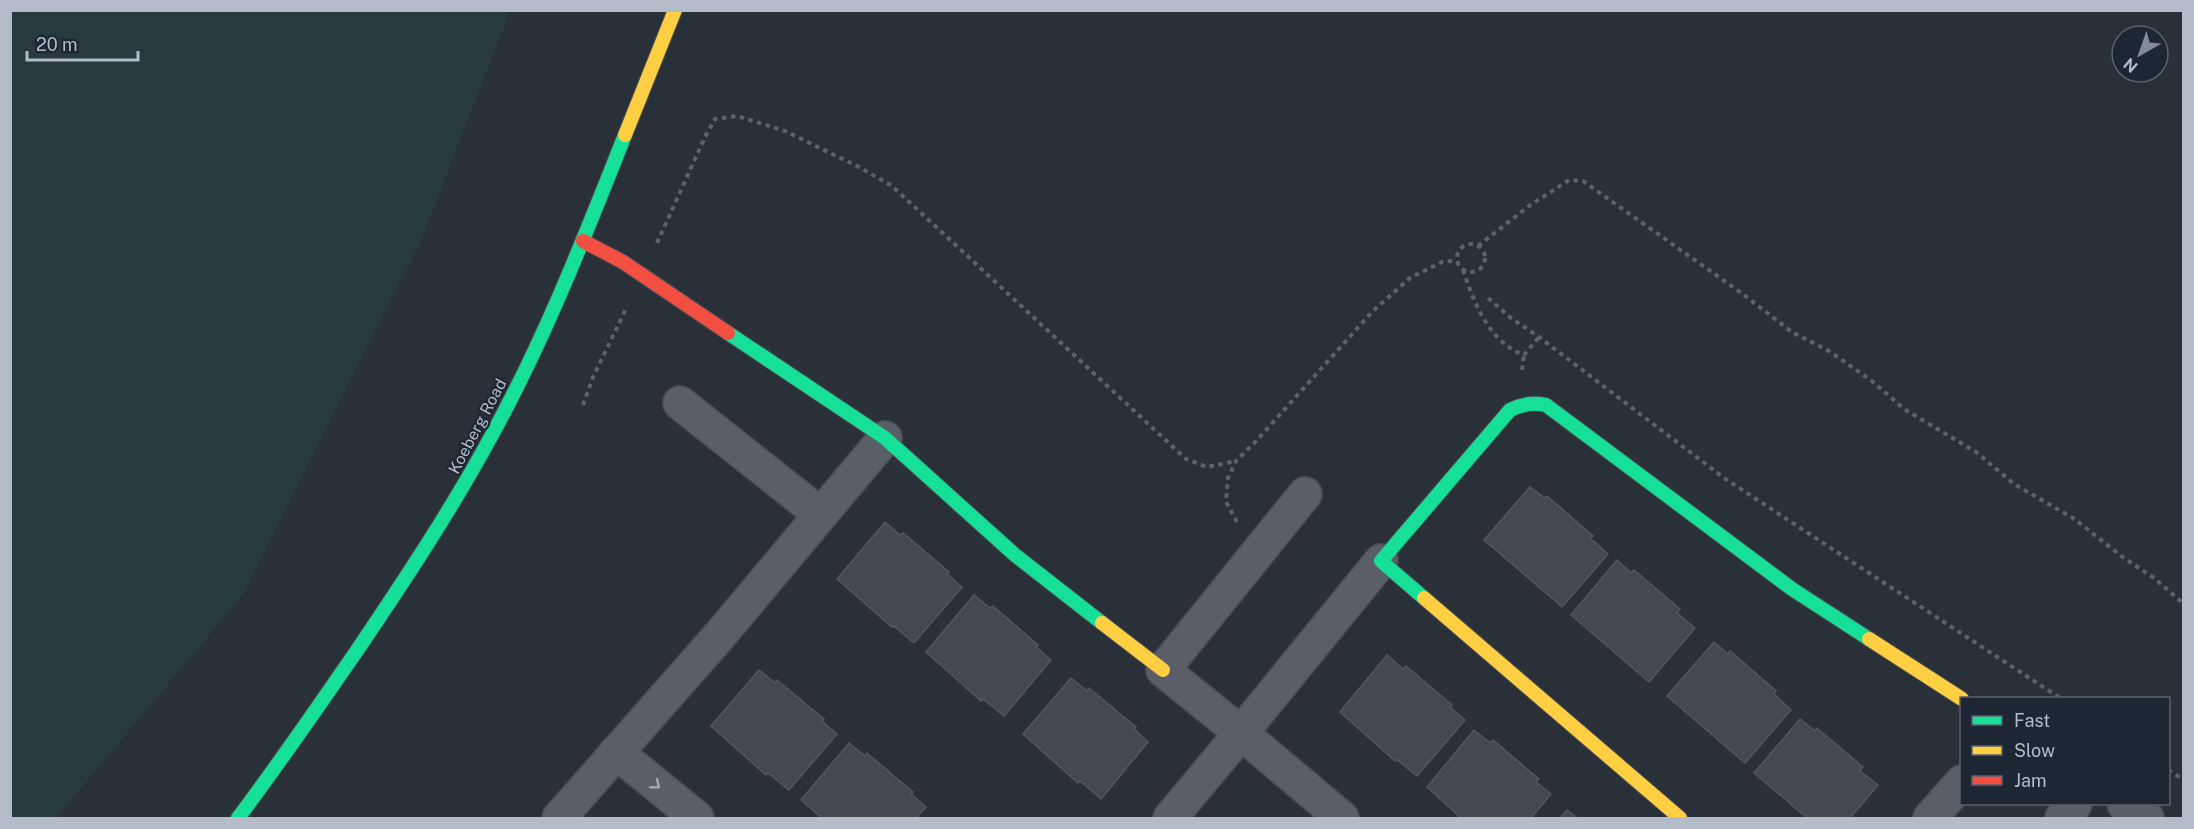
<svg xmlns="http://www.w3.org/2000/svg" width="2194" height="829" font-family="'Public Sans',sans-serif">
<rect width="100%" height="100%" fill="#2a3038"/>
<!-- green -->
<path fill="#273a3e" d="M10,11H510L422,238L242,596L56,818H11Z"/>
<!-- building -->
<g fill="#444950" stroke="#52575f" stroke-width="1.5">
<path d="M1530,487L1545,498L1547,496L1593,536L1590,538L1608,554L1562,607L1484,540Z"/>
<path d="M885,522L900,535L903,533L949,572L947,574L962,587L914,643L894,626L892,627L837,579Z"/>
<path d="M1617,560L1631,573L1634,570L1680,609L1677,613L1695,628L1649,682L1571,615Z"/>
<path d="M974,595L990,608L993,606L1038,645L1036,647L1051,660L1004,716L983,699L981,701L926,652Z"/>
<path d="M1714,642L1728,654L1730,651L1776,691L1774,694L1791,710L1745,763L1667,696Z"/>
<path d="M1387,655L1403,669L1406,666L1452,705L1450,707L1465,720L1417,776L1396,759L1395,761L1340,712Z"/>
<path d="M759,670L775,683L777,680L824,719L822,721L837,734L789,790L768,773L766,775L711,726Z"/>
<path d="M1071,678L1087,691L1089,688L1136,727L1134,729L1148,742L1101,799L1080,781L1078,783L1023,734Z"/>
<path d="M1800,719L1815,731L1817,728L1863,767L1860,771L1878,785L1850,818H1807L1754,773Z"/>
<path d="M1474,730L1490,743L1493,740L1539,779L1536,782L1551,794L1531,818H1461L1427,787Z"/>
<path d="M849,743L865,756L867,753L913,792L911,794L926,807L916,818H820L821,817L801,800Z"/>
<path d="M1567,810L1577,818H1560Z"/>
</g>
<g fill="none" stroke-linecap="round" stroke-linejoin="round">
<defs>
<g id="street">
<path d="M680,403L820,514"/>
<path d="M616,752L697,818"/>
<path d="M2124,804L2147,818"/>
<path d="M559,818L720,635L885,438"/>
<path d="M1170,818L1241,733L1163,670L1305,494"/>
<path d="M1342,818L1241,733L1381,561"/>
<path d="M1930,818L1962,782"/>
<path d="M2062,818L2075,804"/>
</g>
<g id="fast">
<path d="M728,333L885,438L1015,555L1102,623"/>
<path d="M1424,598L1381,561L1510,410C1522,404 1533,402 1546,405L1792,589L1869,639"/>
<path d="M238,818C279,764 317,708 356,652C404,581 452,509 493,433C545,338 585,236 625,135"/>
</g>
<g id="slow">
<path d="M625,135L675,10"/>
<path d="M1424,598L1680,818"/>
<path d="M1102,623L1163,670"/>
<path d="M1869,639L1962,699"/>
</g>
<path id="jam" d="M583,241L623,262L728,333"/>
</defs>
<!-- street casing -->
<use href="#street" stroke="#484c53" stroke-width="36"/>
<!-- fast casing -->
<use href="#fast" stroke="#484c53" stroke-width="16"/>
<!-- slow casing -->
<use href="#slow" stroke="#484c53" stroke-width="16"/>
<!-- jam casing -->
<use href="#jam" stroke="#484c53" stroke-width="16"/>
<!-- path -->
<g stroke="#5d636a" stroke-width="4" stroke-dasharray="4.5 4.5" stroke-linecap="butt">
<path d="M657,243L705,137L715,119L737,116L785,131L859,167L892,186L1186,459L1207,467L1236,461"/>
<circle cx="1471" cy="258" r="14"/>
<path d="M1478,246L1529,206L1569,180L1583,181L1740,292L1792,332L1829,351L1872,381L1904,409L1976,452L2014,484L2073,518L2124,558L2154,578L2184,604"/>
<path d="M1463,270C1474,303 1489,342 1524,355L1539,337"/>
<path d="M1488,298L1511,318L1539,337L1724,478L2060,698"/>
<path d="M1522,370L1524,355"/>
<path d="M583,405L593,377L627,307"/>
<path d="M1237,522L1226,502L1228,478L1236,461L1258,439L1372,312L1410,278L1442,262L1451,261L1458,263"/>
<path d="M2168,770L2184,780"/>
</g>
<!-- street -->
<use href="#street" stroke="#5a5e66" stroke-width="33"/>
<!-- fast -->
<use href="#fast" stroke="#16e098" stroke-width="14"/>
<!-- slow -->
<use href="#slow" stroke="#ffcf43" stroke-width="14"/>
<!-- jam -->
<use href="#jam" stroke="#f24e42" stroke-width="14"/>
</g>
<!-- one-way arrows -->
<defs><path id="oneway-chevron" d="M-2-3.5L2.5 0L-2 3.5" fill="none" stroke-width="1.6" stroke-linecap="round" stroke-linejoin="round" transform="scale(1.5)"/></defs>
<use stroke="#a2a9b5" href="#oneway-chevron" transform="translate(656 785) rotate(39)"/>
<g text-anchor="middle" stroke-width="4.5" stroke-linejoin="round" paint-order="stroke">
<!-- street labels -->
<g font-size="16" fill="#b4bcc9" stroke="#1d2633">
<text transform="translate(477 426) rotate(-62)" y="6">Koeberg Road</text>
</g>
</g>
<!-- border -->
<rect width="2194" height="829" fill="none" stroke="#b4bcc9" stroke-width="24"/>
<!-- legend -->
<rect x="1960" y="697" width="210" height="108" fill="#1d2633" stroke="#59626f" stroke-width="1.5"/>
<rect x="1972" y="716" width="30" height="9" fill="#16e098" stroke="#59626f" stroke-width="1.5"/>
<text x="2014" y="727" font-size="18" fill="#b4bcc9">Fast</text>
<rect x="1972" y="746" width="30" height="9" fill="#ffcf43" stroke="#59626f" stroke-width="1.5"/>
<text x="2014" y="757" font-size="18" fill="#b4bcc9">Slow</text>
<rect x="1972" y="776" width="30" height="9" fill="#f24e42" stroke="#59626f" stroke-width="1.5"/>
<text x="2014" y="787" font-size="18" fill="#b4bcc9">Jam</text>
<!-- north arrow -->
<g transform="translate(2140 54) rotate(220)"><circle r="28" fill="#1d2633" stroke="#59626f" stroke-width="1.5"/>
<path d="M0-4.5L10 22L0 15L-10 22Z" fill="#848b96"/>
<text y="-9" font-size="16" font-weight="bold" text-anchor="middle" fill="#b4bcc9">N</text>
</g>
<!-- scale -->
<path d="M27 51v9h111v-9" fill="none" stroke="#b4bcc9" stroke-width="3"/>
<text x="36" y="51" font-size="18" fill="#b4bcc9" stroke="#1d2633" stroke-width="4.5" paint-order="stroke">20 m</text>
</svg>
